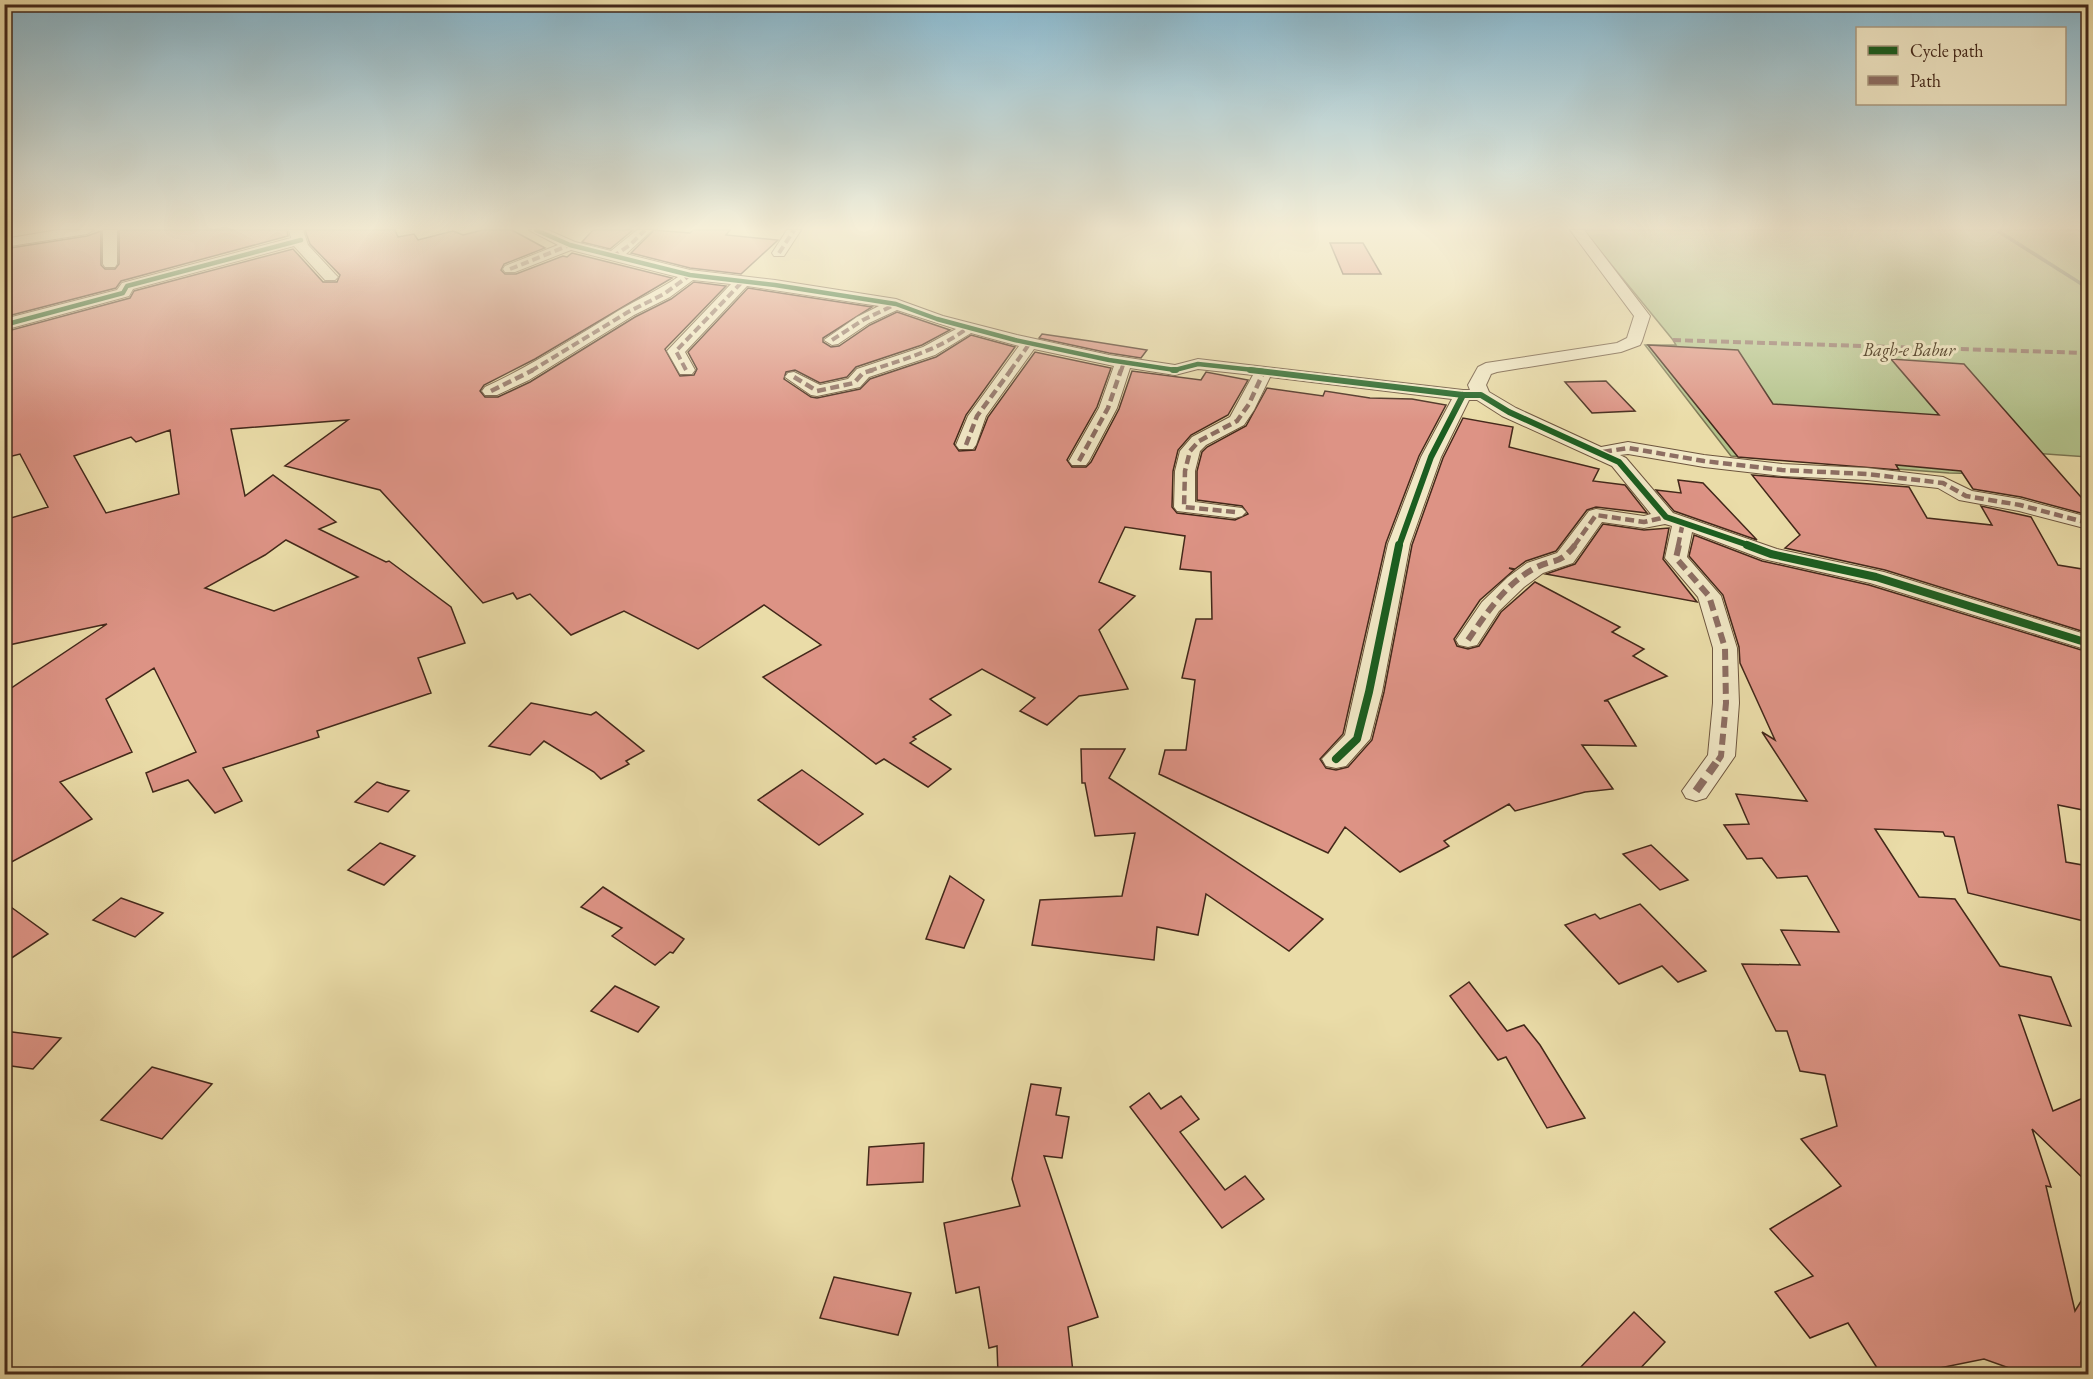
<svg xmlns="http://www.w3.org/2000/svg" width="2093" height="1379" font-family="'EB Garamond',serif">
<rect width="100%" height="100%" fill="#eadca8"/>
<filter id="stains"><feTurbulence type="fractalNoise" baseFrequency=".00333" numOctaves="4"/><feColorMatrix values="0 0 0 0 .2 0 0 0 0 .09 0 0 0 0 .02 0 0 0 .5 -.17"/></filter>
<radialGradient id="worn" r=".72"><stop offset=".6" stop-color="#630" stop-opacity="0"/><stop offset="1" stop-color="#630" stop-opacity=".3"/></radialGradient>
<!-- green -->
<path fill="#b2c28b" stroke="#7a7552" stroke-width="1.5" d="M1583,230H2088V457L1977,449L1995,474L1949,473L1731,456L1645,345H1676L1673,340Z"/>
<g fill="none" stroke-linecap="round" stroke-linejoin="round">
<!-- stream -->
<path fill="#76816d" fill-rule="evenodd" d="M1993,230H2000L2088,286V290Z"/>
</g>
<!-- building -->
<g fill="#dd9385" stroke="#43281a" stroke-width="1.5" fill-rule="evenodd">
<path d="M119,230H287L288,236L121,281L116,288L4,317V249L87,236L101,231V265L105,269H115L119,264Z"/>
<path d="M305,230H395L398,237L414,234L418,240L453,231L463,235L482,230H512L545,248L504,264L501,270L505,274H516L563,256L567,257L572,253L672,278L535,359L484,385L480,391L485,397H498L530,382L635,317L671,299L694,282L726,286L665,349L680,376L694,375L697,369L688,352L748,288L872,307L823,338V342L831,347L839,346L870,325L897,312L950,330L922,345L856,367L847,377L820,383L795,370L786,372L784,379L811,397L817,398L860,389L870,379L936,357L971,335L1015,347L966,415L954,444L959,451L975,450L988,417L1035,352L1111,368L1097,407L1067,460L1072,467H1086L1091,462L1119,409L1132,371L1201,380L1206,372L1248,380L1228,415L1191,435L1178,450L1173,471L1172,507L1177,513L1235,520L1248,514L1242,506L1197,500V471L1202,452L1207,447L1246,426L1267,388L1323,396L1325,391L1370,398L1412,399L1446,405L1419,456L1386,543L1343,734L1320,759L1326,768L1336,770L1348,767L1372,740L1384,692L1412,545L1443,458L1463,418L1513,427L1509,447L1599,469L1593,481L1625,485L1647,513L1596,507L1587,510L1556,551L1526,561L1515,569L1509,568L1514,570L1480,600L1454,639L1457,646L1468,649L1479,646L1501,612L1535,582L1620,627L1612,632L1644,649L1633,656L1667,676L1604,701H1608L1636,746L1582,745L1613,789L1585,792L1515,811L1509,804L1444,841L1449,846L1400,872L1345,827L1328,853L1159,774L1165,750H1186L1195,680L1182,678L1196,619H1212L1211,572L1180,569L1185,536L1125,527L1099,582L1135,596L1099,630L1128,689L1079,696L1047,725L1020,711L1035,698L982,669L930,699L951,715L913,737L916,739L910,743L951,769L928,787L884,759L876,764L763,677L821,645L764,605L698,649L624,611L571,635L530,594L517,599L513,593L483,603L380,490L285,466L348,420L231,429L245,496L273,475L336,522L319,529L386,562L389,561L451,607L465,643L418,658L431,693L317,731L319,737L223,768L242,801L215,813L188,780L153,792L146,773L196,752L154,668L106,699L132,752L60,782L92,819L4,866V693L107,624L4,646V520L48,507L20,454L4,458V332L130,298L134,291L293,249L323,282H337L340,275L310,244ZM170,430L179,494L106,513L74,456L131,437L136,442ZM286,540L358,577L274,611L205,588L265,555Z"/>
<path d="M593,230H633L610,249L582,242Z"/>
<path d="M654,230L690,233L693,230H730L726,235L778,240L741,274L690,268L631,253Z"/>
<path d="M1330,243H1363L1381,274H1343Z"/>
<path d="M1042,334L1090,341L1147,350L1141,358L1109,353L1039,338Z"/>
<path d="M1648,345L1738,350L1773,404L1939,415L1891,359L1964,364L2088,505V515L2021,497L1973,489L1961,471L1896,465L1899,470L1738,457Z"/>
<path d="M1606,381L1635,411L1592,413L1565,382Z"/>
<path d="M1752,475L1909,487L1927,518L1992,525L1981,506L2031,517L2058,565L2088,570V633L1885,570L1785,548L1800,535Z"/>
<path d="M1678,480L1703,483L1757,540L1674,511L1656,490L1681,493Z"/>
<path d="M1603,524L1644,530L1669,528L1663,559L1697,602L1546,574L1575,564Z"/>
<path d="M1694,535L1762,561L1869,585L2088,652V811L2058,805L2066,862L2088,866V922L1968,893L1954,837L1945,836L1943,832L1875,829L1919,897L1955,899L2000,966L2051,977L2071,1026L2019,1015L2053,1111L2088,1096V1183L2032,1129L2051,1187L2046,1186L2075,1311L2088,1290V1374H2026L1984,1359L1910,1374H1881L1848,1323L1810,1338L1775,1292L1813,1276L1770,1229L1841,1186L1801,1139L1837,1126L1825,1075L1800,1071L1787,1031H1776L1742,964L1800,965L1781,930L1839,932L1807,876L1777,878L1762,858L1747,859L1724,825L1749,824L1736,794L1807,801L1762,732L1775,740L1740,663L1739,647L1723,595L1689,556Z"/>
<path d="M531,703L591,715L596,712L644,751L626,761L629,764L601,779L594,772L544,741L530,755L489,746Z"/>
<path d="M1081,749H1125L1109,778L1323,919L1289,951L1206,894L1198,935L1157,927L1154,960L1032,945L1040,900L1122,896L1135,833L1095,836L1085,783H1082Z"/>
<path d="M802,770L863,814L819,845L758,800Z"/>
<path d="M377,782L386,785L409,791L388,812L355,802Z"/>
<path d="M380,843L415,856L384,885L348,870Z"/>
<path d="M1651,845L1688,880L1660,890L1623,854Z"/>
<path d="M950,876L984,900L964,948L926,939Z"/>
<path d="M603,887L684,939L673,953L670,952L655,965L612,936L622,928L581,907Z"/>
<path d="M121,898L163,913L135,937L93,920Z"/>
<path d="M4,902L48,934L4,963Z"/>
<path d="M1640,904L1706,971L1678,982L1662,966L1619,984L1565,925L1595,914L1600,919Z"/>
<path d="M1469,982L1507,1031L1524,1025L1540,1045L1585,1118L1547,1128L1506,1057L1498,1060L1450,996Z"/>
<path d="M615,986L659,1007L638,1032L591,1011Z"/>
<path d="M4,1031L61,1038L33,1069L4,1065Z"/>
<path d="M152,1067L212,1084L162,1139L101,1120Z"/>
<path d="M1031,1084L1061,1088L1056,1115L1069,1117L1062,1158L1044,1156L1098,1317L1068,1327L1073,1372L998,1374L997,1346L989,1348L979,1287L956,1293L944,1223L1020,1206L1012,1179Z"/>
<path d="M1149,1093L1161,1109L1181,1096L1199,1119L1180,1132L1225,1190L1245,1176L1264,1199L1222,1228L1130,1107Z"/>
<path d="M924,1143L923,1182L867,1185L869,1147Z"/>
<path d="M834,1277L911,1293L898,1335L820,1318Z"/>
<path d="M1634,1312L1665,1342L1635,1374H1574Z"/>
</g>
<g fill="none" stroke-linecap="round" stroke-linejoin="round">
<defs>
<g id="street">
<path d="M58,230H94L87,234L4,247V239Z"/>
<path d="M103,230H117V264L115,267H105L103,264Z"/>
<path d="M289,230H303L308,245L335,274L338,277L335,280H325L294,246L133,289L129,296L4,330V319L117,290L122,283L291,238Z"/>
<path d="M529,230H548L575,242L611,251L637,230H652L626,254L690,270L775,280L896,299L943,316L1017,335L1109,355L1175,365L1198,359L1463,390H1470L1468,385L1478,367L1486,363L1617,343L1627,338L1634,316L1570,230H1584L1650,316L1642,341L1640,345L1621,352L1497,372L1491,374L1486,385L1489,392L1516,408L1601,447L1628,442L1704,455L1782,464L1867,468L1943,477L1972,491L2020,499L2088,517V529L2019,511L1959,500L1938,488L1867,480L1782,476L1704,467L1628,454L1620,455L1626,458L1673,513L1777,549L1884,572L2088,635V650L1870,583L1763,559L1692,532L1687,557L1721,596L1737,648L1739,703L1735,756L1706,798L1696,801L1686,798L1682,791L1708,755L1713,703V648L1698,597L1665,558L1672,526L1665,524L1644,528L1602,522L1573,563L1543,573L1524,587L1499,611L1477,645L1468,647L1459,645L1456,640L1482,602L1508,577L1527,563L1557,553L1589,511L1596,509L1644,516L1651,514L1612,466L1502,416L1477,400H1469L1441,457L1410,544L1382,692L1370,739L1346,766L1336,768L1326,766L1322,759L1345,735L1388,544L1421,457L1452,399L1270,377L1254,410L1244,425L1206,445L1200,451L1195,471V502L1242,508L1246,512L1242,516L1235,518L1177,511L1174,507L1175,471L1180,451L1192,437L1230,417L1253,375L1198,369L1175,375L1130,368L1117,408L1089,461L1086,465H1072L1069,461L1099,408L1114,366L1034,349L986,416L976,445L973,449H959L956,445L968,416L1019,346L971,333L935,355L869,377L860,387L817,396L811,395L785,377L788,373L794,372L820,385L848,379L857,369L923,347L956,329L897,310L869,323L838,344L832,345L824,340L857,317L879,306L747,286L685,352L695,370L692,374H680L667,351L731,284L693,280L670,297L634,315L529,380L497,395H485L482,391L485,387C531,366 574,338 618,311C638,299 659,290 678,277L571,250L515,272H505L503,269L505,266L558,245Z"/>
<path d="M787,230H801L784,256H774L772,253Z"/>
</g>
</defs>
<!-- street casing -->
<use href="#street" stroke="#6d553e" stroke-width="2"/>
<!-- street -->
<use href="#street" fill="#f1e8c6" fill-rule="evenodd"/>
<!-- quiet-far3 -->
<g stroke="#8d6e63" stroke-width="4" stroke-dasharray="8 4" stroke-linecap="butt">
<path d="M779,253L794,230"/>
<path d="M612,257L630,245L645,230"/>
<path d="M510,269L570,245"/>
<path d="M832,340L863,320L894,305"/>
<path d="M1673,340L2088,353"/>
<path d="M686,370L676,351L743,281"/>
<path d="M531,371L628,312L664,294L690,275"/>
<path d="M869,371C904,359 939,350 969,327"/>
<path d="M1010,371L1030,343"/>
<path d="M1121,371L1124,362"/>
</g>
<!-- quiet-far2 -->
<g stroke="#8d6e63" stroke-width="4.5" stroke-dasharray="9 4.5" stroke-linecap="butt">
<path d="M794,377L817,391L854,383L863,373L873,370"/>
<path d="M491,391L533,370"/>
<path d="M966,445L977,416L1011,370"/>
<path d="M1603,452L1628,448L1704,461L1782,470L1867,474L1943,483L1966,496L2020,505L2088,523"/>
<path d="M1079,461L1108,408L1121,370"/>
<path d="M1235,512L1184,507L1185,471L1190,451L1199,441L1237,421L1249,404L1264,371"/>
<path d="M1574,546L1596,515L1644,522L1666,517"/>
<path d="M1678,546L1683,522"/>
</g>
<!-- quiet-far1 -->
<g stroke="#8d6e63" stroke-width="6" stroke-dasharray="11 6" stroke-linecap="butt">
<path d="M1679,545L1676,558L1709,596L1725,648L1726,703L1721,756L1715,765"/>
<path d="M1468,640C1486,614 1506,583 1535,568C1555,558 1560,565 1575,545"/>
</g>
<!-- quiet -->
<path stroke="#8d6e63" stroke-width="8" stroke-dasharray="14 8" stroke-linecap="butt" d="M1696,791L1716,763"/>
<defs>
<g id="cycleway-far2">
<path d="M536,230L570,245L690,275L775,285L896,304L937,319L1015,340L1109,360L1175,370L1198,364L1263,371"/>
<path d="M4,325L123,293L127,286L301,240"/>
</g>
<g id="cycleway-far1">
<path d="M1173,370H1176"/>
<path d="M1250,370L1463,395H1481L1509,412L1619,462L1666,517L1751,546"/>
<path d="M1399,546L1431,457L1463,395"/>
</g>
<g id="cycleway">
<path d="M1747,545L1771,554L1876,577L2088,643"/>
<path d="M1336,759L1357,739L1369,692L1399,545"/>
</g>
</defs>
<!-- cycleway-far2 casing -->
<use href="#cycleway-far2" stroke="#f1e8c6" stroke-width="7"/>
<!-- cycleway-far1 casing -->
<use href="#cycleway-far1" stroke="#f1e8c6" stroke-width="9"/>
<!-- cycleway casing -->
<use href="#cycleway" stroke="#f1e8c6" stroke-width="11"/>
<!-- cycleway-far2 -->
<use href="#cycleway-far2" stroke="#1b5e20" stroke-width="4.5"/>
<!-- cycleway-far1 -->
<use href="#cycleway-far1" stroke="#1b5e20" stroke-width="6"/>
<!-- cycleway -->
<use href="#cycleway" stroke="#1b5e20" stroke-width="8"/>
</g>
<!-- sky -->
<linearGradient id="sky" x2="0" y2="1"><stop stop-color="#88b7cd"/><stop offset="0.54" stop-color="#f6efd8"/><stop offset="1" stop-color="#f6efd8" stop-opacity="0"/></linearGradient>
<rect width="2093" height="423" fill="url(#sky)"/>
<g text-anchor="middle" stroke-width="6" stroke-linejoin="round" paint-order="stroke">
<!-- far-park labels -->
<g font-size="18" font-style="italic" fill="#5f4e36" stroke="#f1e8c6">
<text x="1909" y="356">Bagh-e Babur</text>
</g>
</g>
<!-- margin -->
<rect width="2093" height="1379" fill="none" stroke="#eadca8" stroke-width="24"/>
<rect x="6" y="6" width="2081" height="1367" fill="none" stroke="#43281a" stroke-width="3"/>
<rect x="12" y="12" width="2069" height="1355" fill="none" stroke="#43281a" stroke-width="1.5"/>
<!-- legend -->
<rect x="1856" y="27" width="210" height="78" fill="#f1e8c6" stroke="#ab9b81" stroke-width="1.5"/>
<rect x="1868" y="46" width="30" height="9" fill="#1b5e20" stroke="#ab9b81" stroke-width="1.5"/>
<text x="1910" y="57" font-size="18" fill="#43281a">Cycle path</text>
<rect x="1868" y="76" width="30" height="9" fill="#8d6e63" stroke="#ab9b81" stroke-width="1.5"/>
<text x="1910" y="87" font-size="18" fill="#43281a">Path</text>
<rect width="100%" height="100%" filter="url(#stains)"/>
<rect width="100%" height="100%" fill="url(#worn)"/>
</svg>
